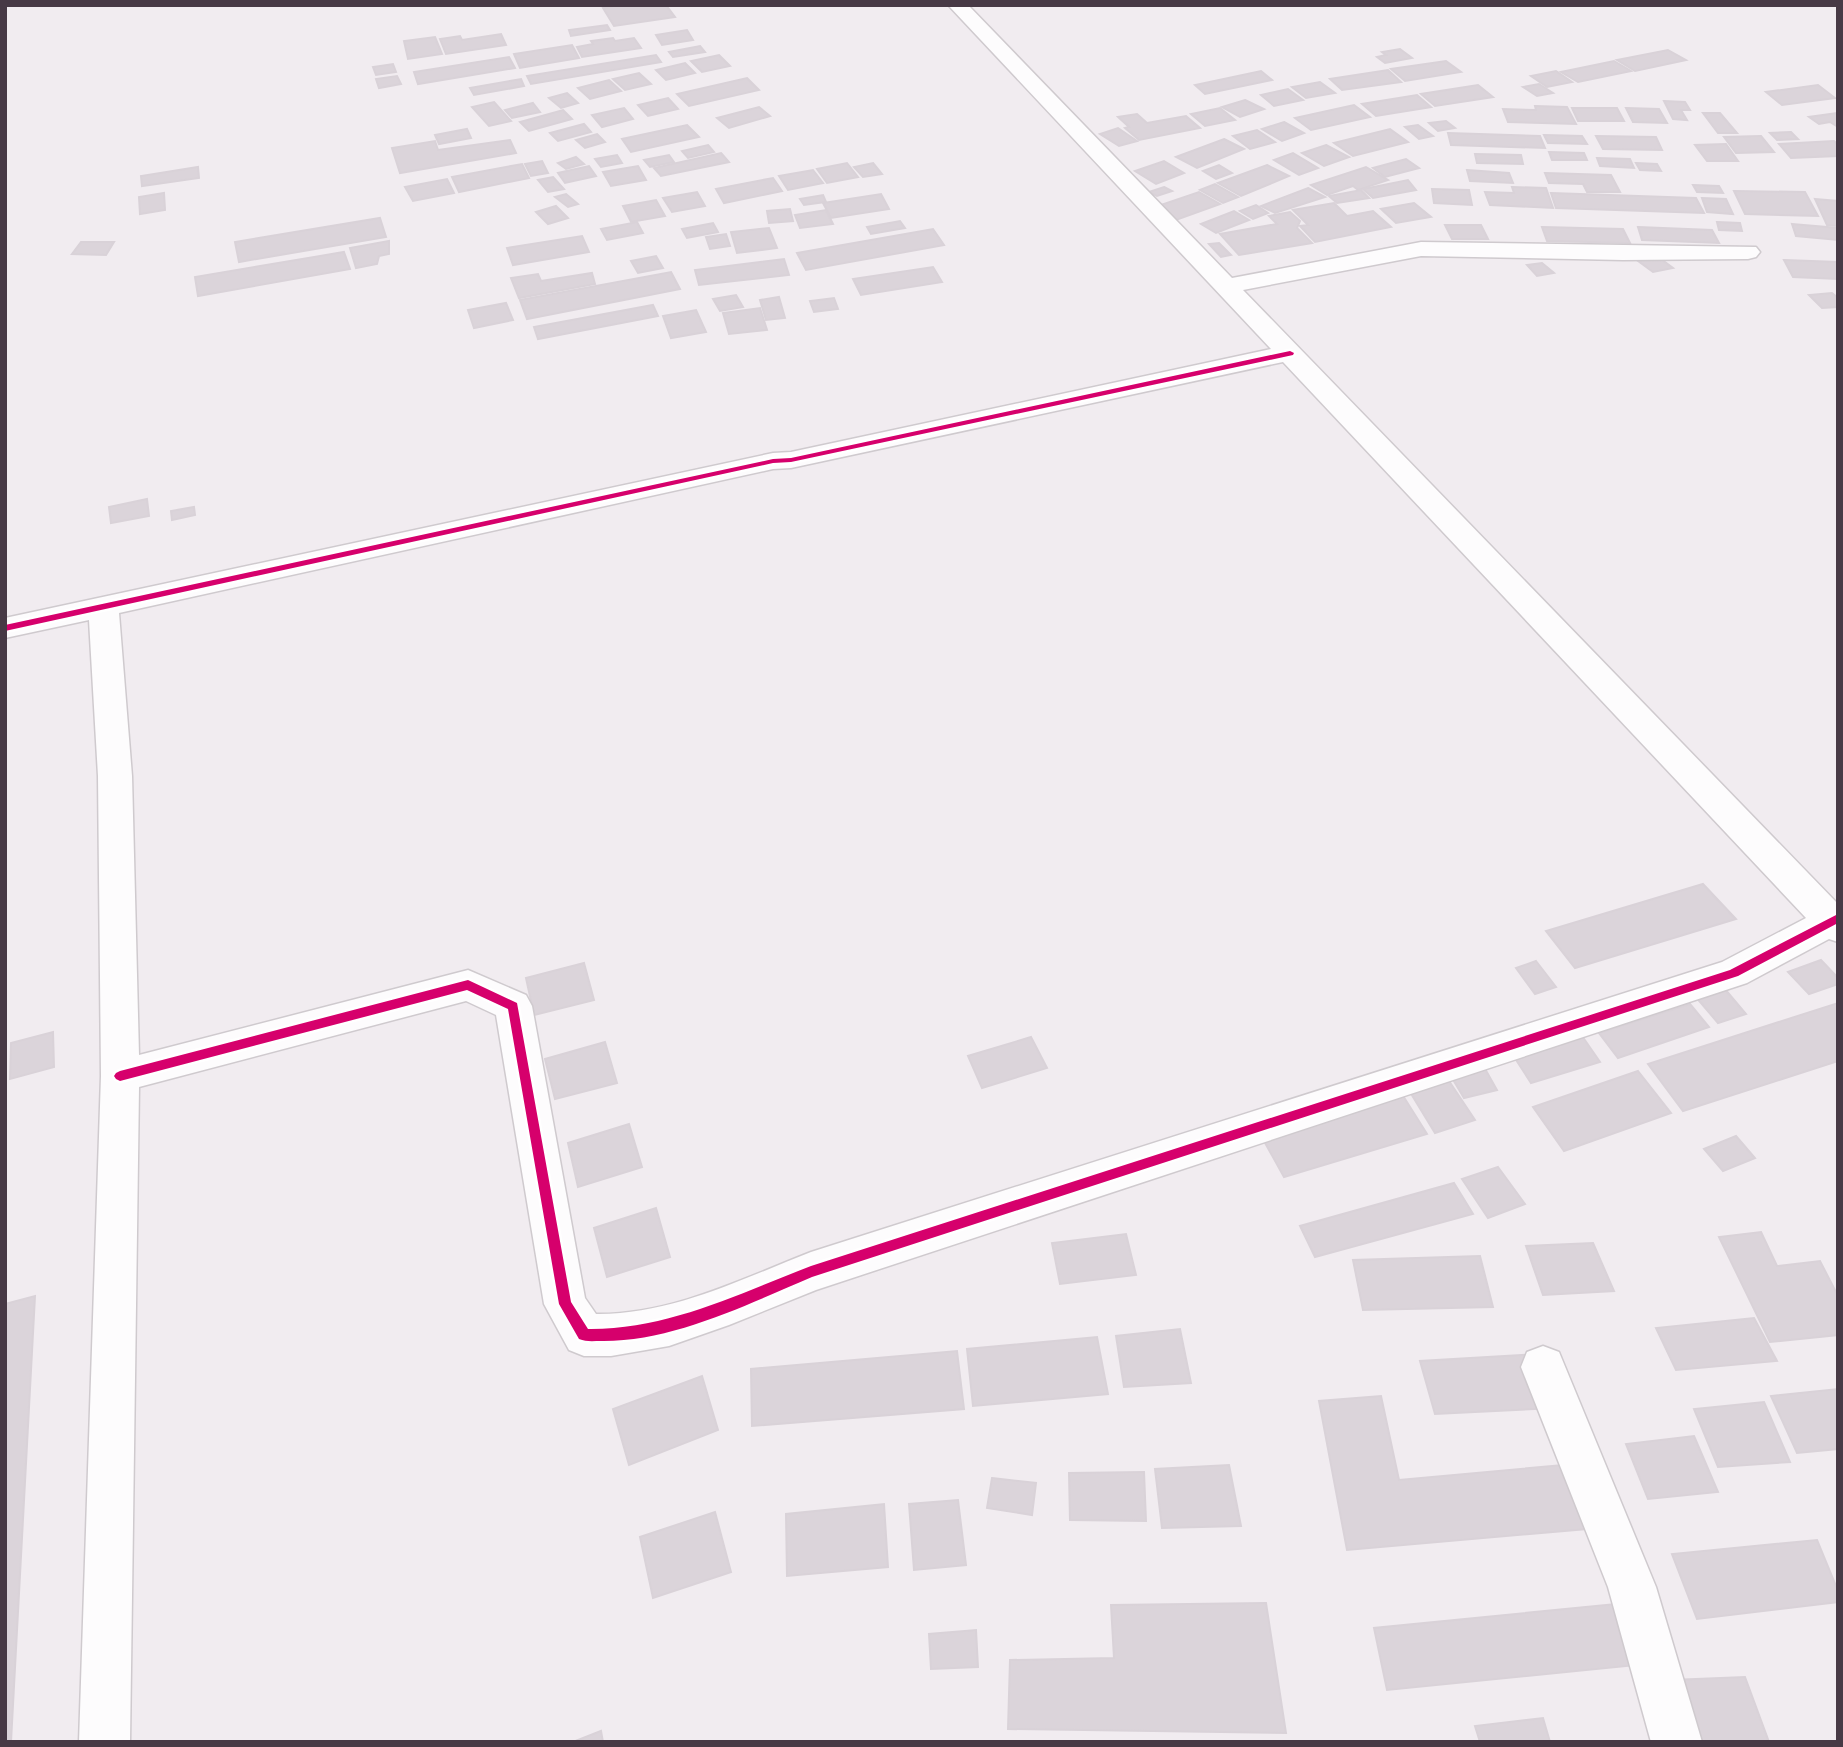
<svg xmlns="http://www.w3.org/2000/svg" width="1843" height="1747" font-family="Figtree,sans-serif">
<rect width="100%" height="100%" fill="#f1ecf0"/>
<!-- building -->
<g fill="#dbd4da" stroke="#d9d2d8" stroke-width="2">
<path d="M620,5H666L675,17L614,26L603,8Z"/>
<path d="M607,25L610,30L571,36L569,30Z"/>
<path d="M687,30L693,40L662,45L656,35Z"/>
<path d="M501,34L506,45L446,54L440,39L460,36L462,40Z"/>
<path d="M435,37L442,54L408,59L404,41Z"/>
<path d="M613,38L615,41L634,38L641,48L582,57L577,47L593,44L591,41Z"/>
<path d="M572,45L579,58L520,68L514,54Z"/>
<path d="M700,46L705,52L673,57L669,52Z"/>
<path d="M1400,49L1412,58L1385,63L1377,57L1386,55L1382,52Z"/>
<path d="M1668,50L1686,60L1635,71L1617,60Z"/>
<path d="M656,55L661,62L531,84L527,76Z"/>
<path d="M719,55L730,66L702,72L691,61Z"/>
<path d="M509,57L515,68L418,84L414,72Z"/>
<path d="M1446,61L1461,72L1405,81L1391,69Z"/>
<path d="M1614,61L1631,71L1578,82L1561,72Z"/>
<path d="M685,63L695,73L666,80L656,70Z"/>
<path d="M393,64L396,72L376,75L373,67Z"/>
<path d="M1388,70L1401,82L1342,90L1330,79Z"/>
<path d="M1261,71L1272,80L1205,94L1195,85Z"/>
<path d="M1556,71L1572,82L1547,87L1531,76Z"/>
<path d="M639,73L651,84L625,90L613,79Z"/>
<path d="M397,76L401,84L379,88L376,79Z"/>
<path d="M747,78L759,90L689,106L677,94Z"/>
<path d="M521,79L524,86L474,95L470,88Z"/>
<path d="M609,80L621,91L590,99L578,88Z"/>
<path d="M1320,82L1335,93L1306,98L1292,87Z"/>
<path d="M1539,84L1553,93L1537,96L1523,87Z"/>
<path d="M1478,85L1493,97L1435,106L1421,94Z"/>
<path d="M1818,85L1835,98L1782,105L1766,92Z"/>
<path d="M1288,89L1303,100L1274,106L1261,95Z"/>
<path d="M567,93L578,103L561,108L549,98Z"/>
<path d="M1417,95L1431,107L1376,116L1362,104Z"/>
<path d="M668,98L678,109L648,116L638,105Z"/>
<path d="M1245,100L1264,109L1240,117L1222,107Z"/>
<path d="M1664,101L1685,102L1690,110H1681L1687,120L1673,119Z"/>
<path d="M494,102L511,121L489,126L472,107Z"/>
<path d="M533,103L540,112L512,118L505,110Z"/>
<path d="M1354,105L1370,117L1311,130L1295,118Z"/>
<path d="M1535,106L1567,107L1576,124L1508,122L1503,109L1536,110Z"/>
<path d="M759,107L770,116L729,128L717,118Z"/>
<path d="M624,108L633,119L602,127L592,115Z"/>
<path d="M1220,108L1235,120L1205,126L1191,114Z"/>
<path d="M1572,108H1617L1624,121H1578Z"/>
<path d="M1626,108L1659,109L1667,123L1633,122Z"/>
<path d="M563,110L572,119L529,131L520,122Z"/>
<path d="M1703,113H1720L1737,133H1718Z"/>
<path d="M1838,113V127L1830,122L1819,124L1809,117Z"/>
<path d="M1137,114L1147,123L1186,116L1200,128L1139,140L1125,128L1129,127L1118,117Z"/>
<path d="M1446,121L1455,128L1438,131L1429,123Z"/>
<path d="M1284,122L1304,133L1282,141L1262,129Z"/>
<path d="M584,124L591,132L558,141L550,133Z"/>
<path d="M687,125L699,137L631,152L622,139Z"/>
<path d="M1418,125L1433,136L1419,139L1405,127Z"/>
<path d="M1118,128L1137,141L1119,146L1100,134Z"/>
<path d="M467,129L471,138L439,144L435,135Z"/>
<path d="M1390,129L1408,142L1353,156L1334,143Z"/>
<path d="M1257,130L1275,142L1250,149L1233,136Z"/>
<path d="M1791,132L1798,139L1777,140L1770,133Z"/>
<path d="M1448,133L1540,136L1545,148L1451,145Z"/>
<path d="M597,134L605,142L585,148L576,140Z"/>
<path d="M1544,135L1582,136L1587,144L1548,143Z"/>
<path d="M1596,136L1656,137L1662,150L1603,149Z"/>
<path d="M1761,136L1774,152L1736,153L1724,137Z"/>
<path d="M1224,139L1244,149L1197,168L1176,157Z"/>
<path d="M510,140L516,153L400,173L392,148L435,141L438,150Z"/>
<path d="M1834,141L1838,145V156L1791,158L1779,144Z"/>
<path d="M1726,144L1738,161H1707L1695,145Z"/>
<path d="M708,145L714,152L688,158L682,151Z"/>
<path d="M1326,145L1349,157L1324,166L1302,153Z"/>
<path d="M1549,152L1584,153L1587,160H1552Z"/>
<path d="M721,153L729,162L661,176L654,168Z"/>
<path d="M1293,153L1318,168L1299,175L1274,160Z"/>
<path d="M1475,154L1521,155L1523,164L1477,163Z"/>
<path d="M617,155L622,163L601,167L595,159Z"/>
<path d="M669,155L674,162L650,167L644,160Z"/>
<path d="M576,157L584,164L566,169L558,163Z"/>
<path d="M1597,158L1630,159L1634,168L1600,166Z"/>
<path d="M1406,159L1419,168L1385,177L1373,168Z"/>
<path d="M542,161L548,173L531,176L525,164Z"/>
<path d="M1164,161L1184,173L1156,184L1135,171Z"/>
<path d="M847,163L858,177L827,183L817,169Z"/>
<path d="M873,163L882,174L863,177L854,167Z"/>
<path d="M1636,163L1657,164L1661,171L1640,170Z"/>
<path d="M522,164L529,178L459,192L452,177Z"/>
<path d="M1219,165L1232,173L1216,179L1203,171Z"/>
<path d="M1267,165L1289,176L1241,196L1218,183Z"/>
<path d="M589,166L596,176L565,183L558,173Z"/>
<path d="M638,166L646,180L611,186L603,172Z"/>
<path d="M198,167L199,178L142,186L141,176Z"/>
<path d="M1366,167L1388,180L1358,190L1353,186L1327,195L1311,185Z"/>
<path d="M813,170L823,183L788,190L779,176Z"/>
<path d="M1467,170L1509,173L1513,183L1470,181Z"/>
<path d="M1545,173L1611,175L1620,192H1587L1583,184L1549,183Z"/>
<path d="M553,177L564,189L548,192L538,180Z"/>
<path d="M773,178L782,191L724,203L716,189Z"/>
<path d="M447,179L454,193L413,201L405,187Z"/>
<path d="M1408,180L1416,190L1373,198L1363,189Z"/>
<path d="M1215,184L1238,197L1223,203L1200,190Z"/>
<path d="M1693,185L1719,186L1723,193L1697,192Z"/>
<path d="M1164,187L1172,191L1157,196L1149,192Z"/>
<path d="M1512,187L1546,188L1553,208L1490,205L1485,192L1514,193Z"/>
<path d="M1308,188L1325,197L1275,213L1261,206Z"/>
<path d="M1432,189L1469,190L1472,205L1434,203Z"/>
<path d="M1361,190L1369,198L1337,203L1329,196Z"/>
<path d="M1734,191L1805,192L1818,216L1745,214Z"/>
<path d="M697,192L705,206L672,212L663,198Z"/>
<path d="M1199,192L1220,204L1176,220L1155,207Z"/>
<path d="M164,193L165,210L140,214L139,197Z"/>
<path d="M1551,193L1696,198L1704,213L1556,208Z"/>
<path d="M566,194L578,204L568,207L555,197Z"/>
<path d="M881,194L889,209L831,218L823,203Z"/>
<path d="M823,195L826,202L804,205L800,199Z"/>
<path d="M1702,198L1726,199L1733,214L1707,212Z"/>
<path d="M1815,199L1838,201V226L1827,225Z"/>
<path d="M656,200L665,216L631,222L623,206Z"/>
<path d="M1334,203L1347,216L1373,211L1391,227L1315,242L1300,226L1308,225L1293,210Z"/>
<path d="M1414,203L1431,217L1396,223L1381,209Z"/>
<path d="M1256,205L1268,213L1253,219L1240,211Z"/>
<path d="M556,206L568,218L548,224L536,212Z"/>
<path d="M790,209L793,221L769,223L767,211Z"/>
<path d="M826,210L833,224L800,228L795,215Z"/>
<path d="M1234,211L1249,220L1216,233L1201,224Z"/>
<path d="M1290,212L1300,221L1297,228L1312,243L1239,255L1220,234L1277,224L1269,216Z"/>
<path d="M380,218L386,237L239,262L235,242Z"/>
<path d="M900,221L905,228L871,234L867,227Z"/>
<path d="M637,222L643,233L607,240L601,229Z"/>
<path d="M1717,222L1740,223L1742,231L1719,230Z"/>
<path d="M713,223L718,232L687,238L682,229Z"/>
<path d="M1792,224L1838,228V240L1796,236Z"/>
<path d="M1445,225H1481L1488,239H1452Z"/>
<path d="M1542,227L1623,229L1630,243L1547,241Z"/>
<path d="M1638,227L1712,230L1719,243L1642,240Z"/>
<path d="M769,228L777,248L737,253L731,232Z"/>
<path d="M933,229L944,245L806,270L797,253Z"/>
<path d="M726,234L730,246L710,249L706,237Z"/>
<path d="M582,236L589,252L513,265L507,248Z"/>
<path d="M389,241V254L379,256L377,264L356,268L350,248Z"/>
<path d="M81,242H114L106,255L72,254Z"/>
<path d="M1219,243L1231,255L1221,257L1209,244Z"/>
<path d="M344,252L350,269L198,296L195,277Z"/>
<path d="M656,256L663,268L638,273L631,261Z"/>
<path d="M1657,256L1673,268L1653,272L1638,261Z"/>
<path d="M784,259L789,275L699,285L695,270Z"/>
<path d="M1784,260L1838,262V279L1793,277Z"/>
<path d="M1542,263L1554,273L1537,276L1527,265Z"/>
<path d="M933,267L942,282L861,295L853,279Z"/>
<path d="M671,272L680,289L527,319L520,300Z"/>
<path d="M592,273L595,284L519,298L511,278L538,274L541,281Z"/>
<path d="M1832,293L1838,298V307L1822,308L1809,295Z"/>
<path d="M736,295L743,307L720,311L713,299Z"/>
<path d="M779,297L785,318L766,320L760,300Z"/>
<path d="M834,298L838,309L814,312L810,301Z"/>
<path d="M506,303L513,320L474,328L468,310Z"/>
<path d="M653,305L658,316L538,339L534,327Z"/>
<path d="M760,308L767,330L729,334L723,313Z"/>
<path d="M696,310L706,332L671,338L663,316Z"/>
<path d="M147,499L149,516L111,523L109,507Z"/>
<path d="M194,507L195,515L172,520L171,511Z"/>
<path d="M1703,884L1736,919L1575,968L1546,931Z"/>
<path d="M1821,960L1838,978V984L1809,994L1788,972Z"/>
<path d="M1536,961L1556,987L1535,994L1516,968Z"/>
<path d="M584,963L594,1000L534,1015L526,978Z"/>
<path d="M1724,988L1746,1014L1718,1023L1695,996Z"/>
<path d="M1838,1003V1061L1683,1111L1648,1064Z"/>
<path d="M1690,1004L1709,1027L1618,1058L1599,1033Z"/>
<path d="M53,1032L54,1067L10,1079L11,1043Z"/>
<path d="M1580,1033L1600,1062L1531,1083L1511,1052Z"/>
<path d="M1031,1037L1047,1068L982,1088L968,1056Z"/>
<path d="M605,1042L617,1083L555,1099L545,1059Z"/>
<path d="M1484,1067L1497,1090L1464,1098L1451,1076Z"/>
<path d="M1638,1071L1671,1113L1564,1151L1533,1107Z"/>
<path d="M1445,1075L1475,1120L1435,1133L1407,1087Z"/>
<path d="M1400,1091L1427,1134L1284,1177L1259,1132Z"/>
<path d="M629,1124L642,1167L578,1187L568,1143Z"/>
<path d="M1736,1136L1755,1158L1723,1171L1704,1149Z"/>
<path d="M1498,1167L1525,1204L1488,1218L1462,1179Z"/>
<path d="M1454,1183L1473,1214L1315,1257L1300,1226Z"/>
<path d="M656,1208L670,1257L607,1277L594,1228Z"/>
<path d="M1761,1232L1777,1266L1820,1261L1838,1296V1335L1770,1342L1719,1237Z"/>
<path d="M1126,1234L1136,1275L1060,1284L1052,1243Z"/>
<path d="M1593,1243L1614,1291L1543,1295L1526,1246Z"/>
<path d="M1480,1256L1493,1307L1363,1310L1353,1260Z"/>
<path d="M35,1296L11,1742H5V1304Z"/>
<path d="M1754,1318L1777,1361L1676,1370L1656,1328Z"/>
<path d="M1180,1329L1191,1383L1124,1387L1116,1336Z"/>
<path d="M1097,1337L1108,1394L973,1406L967,1349Z"/>
<path d="M957,1351L964,1409L752,1426L751,1369Z"/>
<path d="M1538,1354L1554,1408L1435,1414L1420,1361Z"/>
<path d="M702,1376L718,1430L629,1465L613,1409Z"/>
<path d="M1838,1389V1449L1797,1453L1771,1396Z"/>
<path d="M1381,1396L1399,1480L1574,1464L1598,1528L1347,1550L1319,1401Z"/>
<path d="M1764,1402L1790,1462L1718,1467L1694,1409Z"/>
<path d="M1694,1436L1718,1492L1648,1499L1626,1444Z"/>
<path d="M1229,1465L1241,1526L1162,1528L1155,1469Z"/>
<path d="M1144,1472L1146,1521L1070,1520L1069,1473Z"/>
<path d="M992,1478L1036,1483L1032,1515L987,1508Z"/>
<path d="M958,1500L966,1565L914,1570L909,1504Z"/>
<path d="M884,1504L888,1567L787,1576L786,1514Z"/>
<path d="M715,1512L731,1572L653,1598L640,1537Z"/>
<path d="M1817,1540L1838,1591V1602L1697,1619L1672,1554Z"/>
<path d="M1266,1603L1286,1733L1008,1729L1010,1660L1114,1658L1111,1605Z"/>
<path d="M1626,1603L1647,1664L1387,1690L1374,1628Z"/>
<path d="M976,1630L978,1667L931,1669L929,1634Z"/>
<path d="M1745,1677L1769,1742H1692L1672,1680Z"/>
<path d="M1543,1718L1550,1742H1480L1475,1726Z"/>
<path d="M601,1731L603,1742H573Z"/>
</g>
<g fill="none" stroke-linecap="round" stroke-linejoin="round">
<defs>
<g id="minor">
<path d="M948,5H968L1232,278L1421,242L1756,247L1760,252L1756,257L1748,259L1623,260L1421,256L1243,290L1838,904V942L1829,939L1747,983L816,1290L729,1325L669,1346L611,1356H584L569,1350L544,1304L496,1015L466,1001L139,1087L130,1742H79L101,1076L98,776L89,620L5,638V618L773,453L791,452L1271,349ZM1283,362L1806,918L1722,962L811,1252C742,1279 671,1315 596,1314L585,1298L532,1006L526,995L468,970L139,1055L132,776L119,613L773,469L791,468Z"/>
<path d="M1543,1346L1559,1352L1656,1587L1702,1742H1651L1608,1587L1521,1367L1527,1352Z"/>
</g>
</defs>
<!-- minor casing -->
<use href="#minor" stroke="#cfcace" stroke-width="3"/>
<!-- minor -->
<use href="#minor" fill="#fdfcfd" fill-rule="evenodd"/>
<defs>
<g id="cycleway">
<path d="M1290,351L1294,353L1293,355L791,462L773,463L5,631V625L773,459L791,458Z"/>
<path d="M1838,914V923L1738,976L812,1277C748,1304 672,1342 601,1341C593,1341 586,1342 579,1339L559,1304L508,1009L467,990L120,1081L116,1079L114,1076L116,1073L120,1071L468,980L517,1003L571,1302L588,1329C667,1330 738,1294 811,1266L1730,970Z"/>
</g>
</defs>
<!-- cycleway casing -->
<use href="#cycleway" stroke="#fff" stroke-width="5"/>
<!-- cycleway -->
<use href="#cycleway" fill="#d6006c" fill-rule="evenodd"/>
</g>
<!-- border -->
<rect width="1843" height="1747" fill="none" stroke="#473945" stroke-width="14"/>
</svg>
